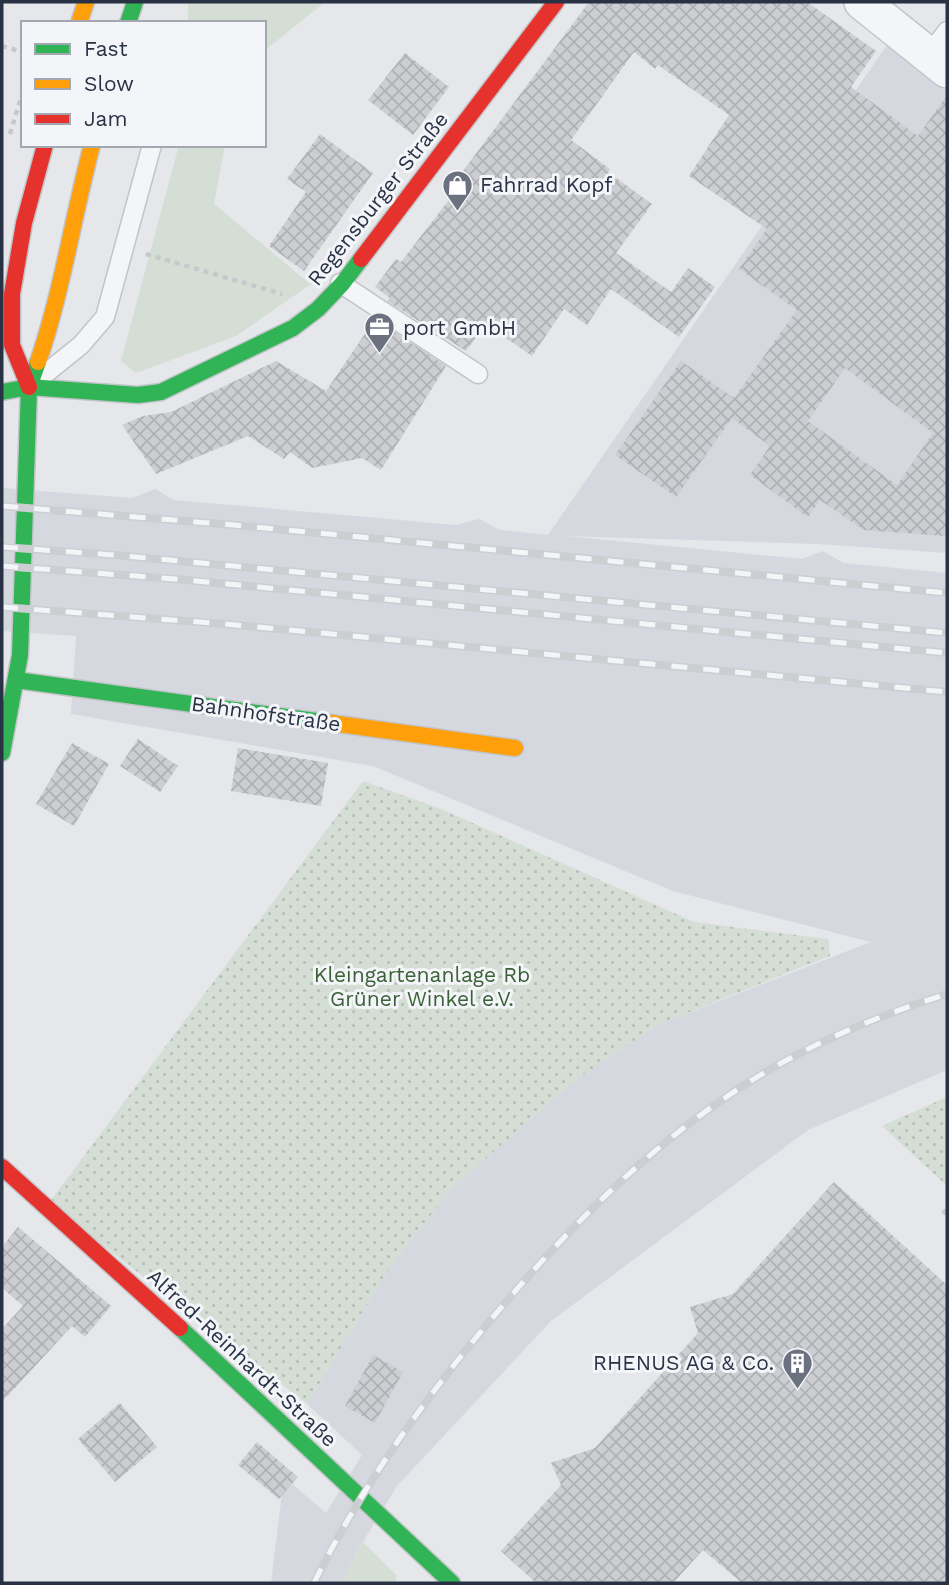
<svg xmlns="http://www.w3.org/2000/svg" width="949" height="1585" font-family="'Work Sans',sans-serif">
<defs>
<pattern id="garden-dots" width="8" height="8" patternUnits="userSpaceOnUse" patternTransform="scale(1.75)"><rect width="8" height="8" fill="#d4ded5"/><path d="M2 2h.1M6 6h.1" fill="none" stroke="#b6bfb8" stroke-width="1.8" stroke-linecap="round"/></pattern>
<pattern id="building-cross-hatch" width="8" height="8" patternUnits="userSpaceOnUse" patternTransform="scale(1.75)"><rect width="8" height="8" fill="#ccced2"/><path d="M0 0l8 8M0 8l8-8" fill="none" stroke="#afb1b6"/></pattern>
</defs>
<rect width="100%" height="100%" fill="#e5e7ea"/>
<!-- built -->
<path fill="#d5d8df" d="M887,45L947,92V553L818,544L565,536L802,559L823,551L844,563L947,573V1070L808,1130L551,1321L397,1486L361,1545L342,1583H271L284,1477L326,1513L362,1455L307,1404L390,1267L451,1189L573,1082L657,1025L871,942L673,891L373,766L71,714L76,636L2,631V488L132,498L155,489L174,500L456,525L479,519L500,530L548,535Z"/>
<!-- grass -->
<g fill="#d4ded5">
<path d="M188,2H325L264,51V23H188Z"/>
<path d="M179,145H225L214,204L309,283L314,282L236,336L136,373L121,361Z"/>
<path d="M363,1542L397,1576L395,1583H342Z"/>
</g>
<!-- garden -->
<g fill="url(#garden-dots)">
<path d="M363,781L441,809L694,922L828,939L830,956L657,1025L573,1082L451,1189L390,1267L307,1404L49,1203Z"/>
<path d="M947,1097V1186L882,1126Z"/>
</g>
<!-- building -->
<g fill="url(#building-cross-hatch)" fill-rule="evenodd">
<path d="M589,2H807L876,51L851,87L918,136L947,95V536L864,530L820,500L808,517L750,475L770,446L732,418L676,497L615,455L681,361L734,398L797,310L739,269L767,229L689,176L729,115L658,65L655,69L634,52L571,140L610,169L608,172L652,204L616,253L671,292L688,268L715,287L679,337L611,289L587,325L564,309L532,356L486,324L466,351L387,301L390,298L375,287L396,259L401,262L465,179L460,175ZM845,368L933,433L897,485L808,421Z"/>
<path d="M405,53L449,87L413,135L368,100Z"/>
<path d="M320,134L373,173L304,271L269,246L306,192L287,179Z"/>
<path d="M375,319L446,366L381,470L362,458L312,468L290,452L284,459L248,436L156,474L122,425L143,416L171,412L276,361L326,391Z"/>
<path d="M138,739L178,766L160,792L120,766Z"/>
<path d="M72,743L109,764L74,826L36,804Z"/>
<path d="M238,748L328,763L321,806L231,791Z"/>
<path d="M834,1182L947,1285V1583H742L703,1550L673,1583H536L501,1551L561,1485L551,1463L595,1448L698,1333L690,1307L733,1294Z"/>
<path d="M18,1227L111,1306L85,1337L72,1326L2,1402V1329L23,1306L2,1288V1247Z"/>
<path d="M373,1355L403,1372L375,1423L345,1406Z"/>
<path d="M120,1403L157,1447L115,1482L78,1439Z"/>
<path d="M257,1442L298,1477L279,1499L238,1465Z"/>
</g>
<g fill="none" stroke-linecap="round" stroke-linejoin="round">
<defs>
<g id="lane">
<path d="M929,55L947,31"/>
<path d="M340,283L478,374"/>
<path d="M40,378L81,345L105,317L152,145"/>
</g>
<path id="street" d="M862,2L947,70"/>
<g id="fast">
<path d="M128,23L135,2"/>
<path d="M2,392L29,387L138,395L161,392L293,328L318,309L342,284L361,259"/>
<path d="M16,680L331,723"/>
<path d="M2,753L20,655L29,387L38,362"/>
<path d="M180,1328L452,1583"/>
</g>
<g id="slow">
<path d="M79,23L86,2"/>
<path d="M38,362C62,292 73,217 92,145"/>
<path d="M331,723L515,748"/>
</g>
<g id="jam">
<path d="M361,259L556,2"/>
<path d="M29,387L12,345V294L24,223L45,145"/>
<path d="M2,1167L180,1328"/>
</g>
</defs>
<!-- lane casing -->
<use href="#lane" stroke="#c2c4c8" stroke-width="21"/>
<!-- street casing -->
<use href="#street" stroke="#c2c4c8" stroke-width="38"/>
<!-- fast casing -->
<use href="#fast" stroke="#c2c4c8" stroke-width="19"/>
<!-- slow casing -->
<use href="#slow" stroke="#c2c4c8" stroke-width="19"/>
<!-- jam casing -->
<use href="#jam" stroke="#c2c4c8" stroke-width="19"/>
<!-- path -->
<g stroke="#c6c8cc" stroke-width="4.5" stroke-dasharray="5 5" stroke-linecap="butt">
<path d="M2,46L23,52"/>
<path d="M10,134L23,91"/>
<path d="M146,254L282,294"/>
<path d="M943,1210L947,1215"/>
</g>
<!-- lane -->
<use href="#lane" stroke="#f4f5f6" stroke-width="18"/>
<!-- street -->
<use href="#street" stroke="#f4f5f6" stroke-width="35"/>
<!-- fast -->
<use href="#fast" stroke="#30b455" stroke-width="16"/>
<!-- slow -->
<use href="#slow" stroke="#ff9f0a" stroke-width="16"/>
<!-- jam -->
<use href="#jam" stroke="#e5322d" stroke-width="16"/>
<defs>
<g id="rail">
<path d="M2,506L234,525L947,593"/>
<path d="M2,547L115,555L947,633"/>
<path d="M2,566L175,579L947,653"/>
<path d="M2,607L225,624L947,692"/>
<path d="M314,1583C365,1479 435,1384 511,1296C583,1213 660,1137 754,1079C814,1042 880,1015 947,994"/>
</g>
</defs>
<!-- rail casing -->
<use href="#rail" stroke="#cdced1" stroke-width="8"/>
<!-- rail -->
<use href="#rail" stroke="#f3f5f9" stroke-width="5" stroke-dasharray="16" stroke-linecap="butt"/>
</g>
<!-- icons -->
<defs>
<symbol id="shop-pin" viewBox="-11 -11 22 30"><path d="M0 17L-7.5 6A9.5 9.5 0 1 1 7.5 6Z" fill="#6b717f" stroke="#f3f5f9"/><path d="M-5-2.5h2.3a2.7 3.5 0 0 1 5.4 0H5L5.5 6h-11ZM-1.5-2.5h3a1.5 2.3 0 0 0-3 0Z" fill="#fff"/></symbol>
<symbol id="office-pin" viewBox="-11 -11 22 30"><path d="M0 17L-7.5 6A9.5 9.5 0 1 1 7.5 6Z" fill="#6b717f" stroke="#f3f5f9"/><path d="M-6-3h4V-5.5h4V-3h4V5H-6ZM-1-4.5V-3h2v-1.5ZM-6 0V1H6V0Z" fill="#fff"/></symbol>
<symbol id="building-pin" viewBox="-11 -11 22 30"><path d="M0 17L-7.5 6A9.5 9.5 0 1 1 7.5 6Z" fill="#6b717f" stroke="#f3f5f9"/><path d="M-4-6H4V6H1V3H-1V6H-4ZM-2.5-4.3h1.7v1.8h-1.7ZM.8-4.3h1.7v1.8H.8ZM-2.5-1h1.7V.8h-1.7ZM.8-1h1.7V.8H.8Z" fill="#fff"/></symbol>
</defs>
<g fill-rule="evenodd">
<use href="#shop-pin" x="440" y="168" width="35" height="47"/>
<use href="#office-pin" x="362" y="310" width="35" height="47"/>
<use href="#building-pin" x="780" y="1346" width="35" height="47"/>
</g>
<g text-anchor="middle" stroke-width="6" stroke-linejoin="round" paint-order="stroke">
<!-- poi labels -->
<g font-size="21" fill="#293245" stroke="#f3f5f9" text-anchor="start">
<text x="480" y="192">Fahrrad Kopf</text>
<text x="403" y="335">port GmbH</text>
<text x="774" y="1370" text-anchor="end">RHENUS AG &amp; Co.</text>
</g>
<!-- street labels -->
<g font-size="21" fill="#293245" stroke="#f3f5f9">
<text transform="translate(378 199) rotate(-52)" y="7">Regensburger Straße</text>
<text transform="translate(266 714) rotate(8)" y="7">Bahnhofstraße</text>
<text transform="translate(242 1358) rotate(43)" y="7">Alfred-Reinhardt-Straße</text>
</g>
<!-- park labels -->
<g font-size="21" fill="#3b6136" stroke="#f3f5f9">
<text x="422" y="982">Kleingartenanlage Rb<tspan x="422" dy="24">Grüner Winkel e.V.</tspan></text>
</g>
</g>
<!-- border -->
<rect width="949" height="1585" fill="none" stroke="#293245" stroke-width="7"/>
<!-- legend -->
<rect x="21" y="21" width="245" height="126" fill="#f3f5f9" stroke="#a2a7b1" stroke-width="2"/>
<rect x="35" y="44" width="35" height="10" fill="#30b455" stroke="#a2a7b1" stroke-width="2"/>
<text x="84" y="56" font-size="21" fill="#293245">Fast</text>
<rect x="35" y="79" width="35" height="10" fill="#ff9f0a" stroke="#a2a7b1" stroke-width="2"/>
<text x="84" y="91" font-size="21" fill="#293245">Slow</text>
<rect x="35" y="114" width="35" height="10" fill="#e5322d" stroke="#a2a7b1" stroke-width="2"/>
<text x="84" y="126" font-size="21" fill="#293245">Jam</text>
</svg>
